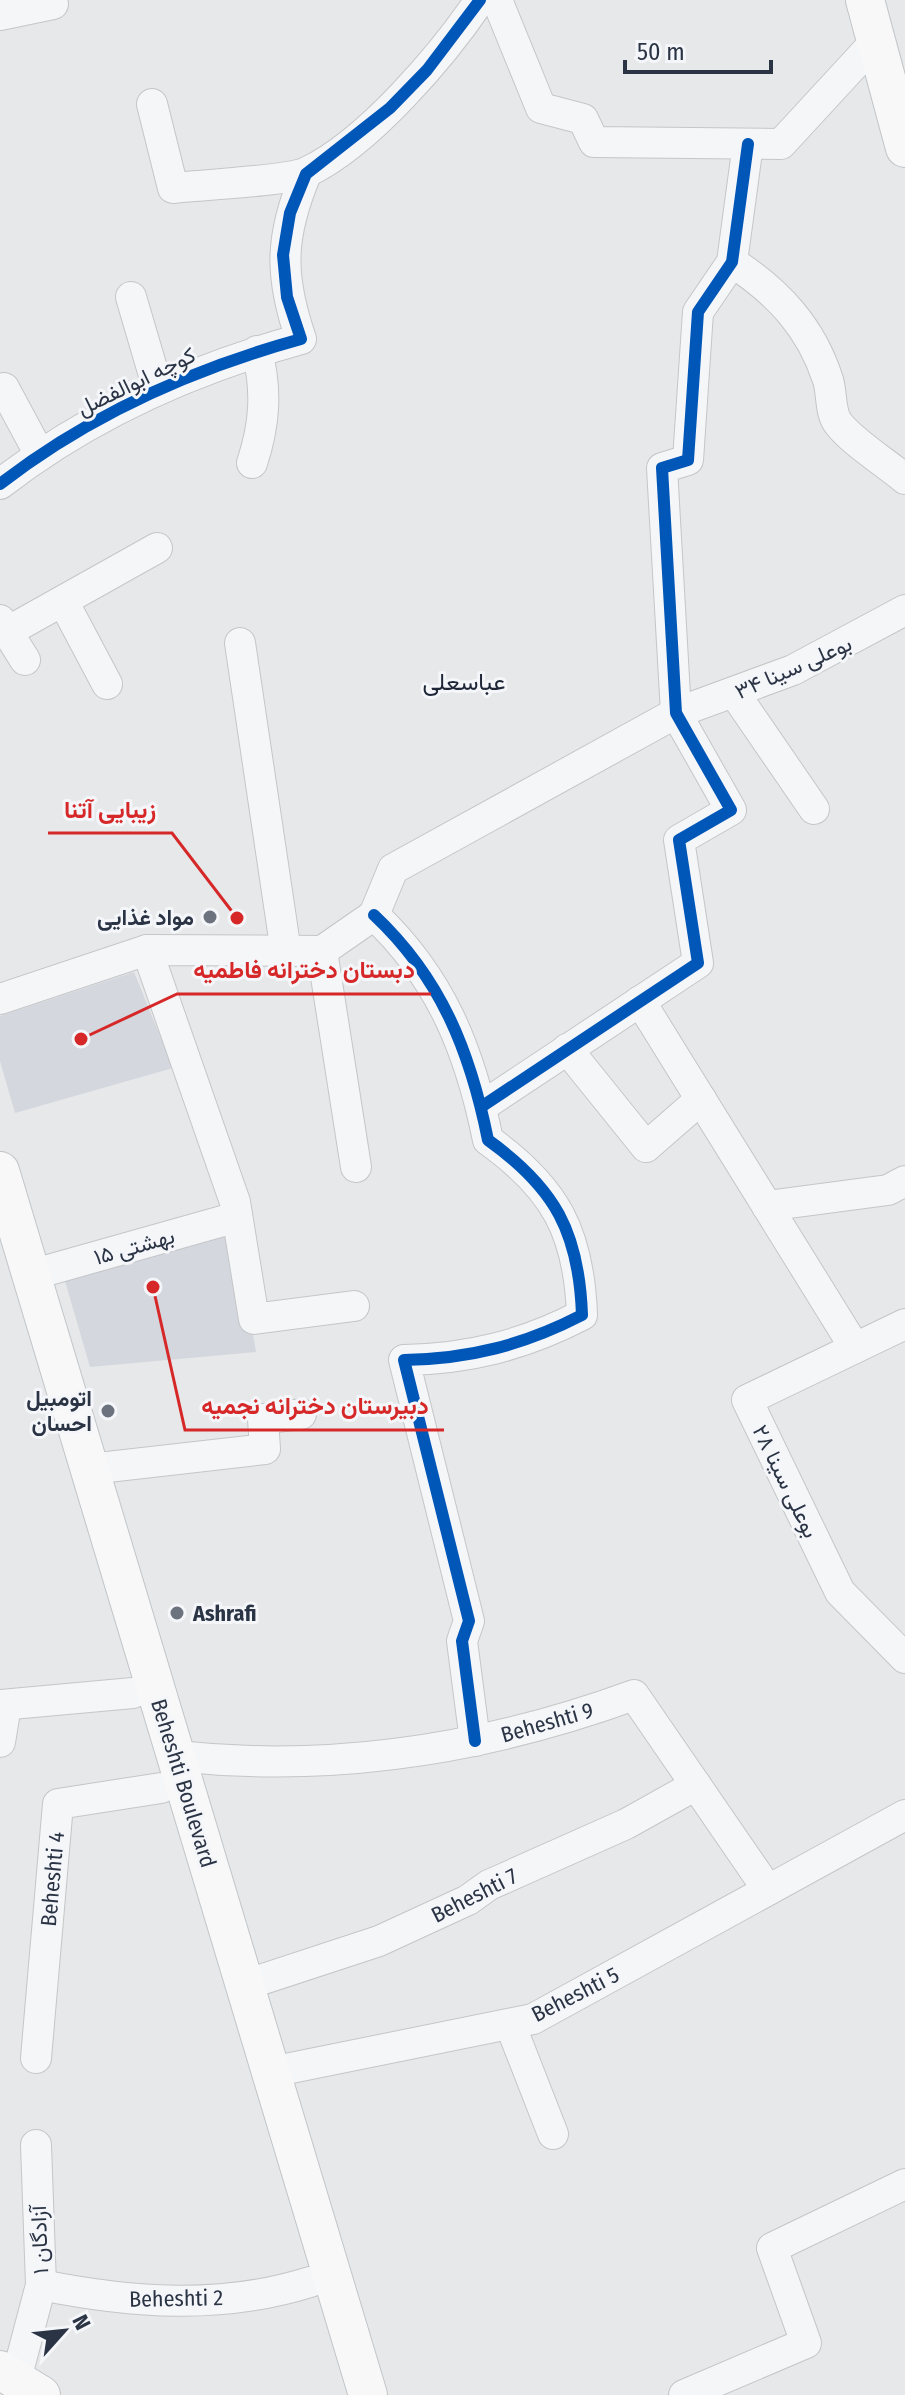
<svg xmlns="http://www.w3.org/2000/svg" width="905" height="2395" font-family="'Fira Sans Condensed',Vazirmatn,sans-serif">
<rect width="100%" height="100%" fill="#e6e8ea"/>
<!-- built -->
<g fill="#d4d7dd">
<path d="M134,972L173,1068L15,1113L0,1061V1016Z"/>
<path d="M227,1232L247,1300L256,1352L90,1367L63,1274Z"/>
</g>
<g fill="none" stroke-linecap="round" stroke-linejoin="round">
<defs>
<g id="minor">
<path d="M497,0L541,108L583,119L594,142L781,144L876,41"/>
<path d="M0,15L53,4"/>
<path d="M152,104L173,188C200,185 289,181 307,172C368,143 443,55 480,0"/>
<path d="M732,262C778,292 811,327 828,380C832,392 830,413 838,423C851,441 886,463 905,479"/>
<path d="M131,297L158,389"/>
<path d="M4,388L40,455"/>
<path d="M252,463C265,424 267,390 257,351"/>
<path d="M0,484C89,415 192,369 301,339C279,275 280,236 306,174"/>
<path d="M63,601L107,684"/>
<path d="M0,620L25,660"/>
<path d="M7,632L157,548"/>
<path d="M240,643L286,952"/>
<path d="M735,694L814,809"/>
<path d="M374,915C441,978 470,1051 488,1140C555,1188 579,1232 582,1315C524,1345 469,1359 404,1360L469,1621L462,1641L475,1741"/>
<path d="M374,915L393,869L676,713L793,670L905,610"/>
<path d="M147,950L235,1202L254,1319L354,1306"/>
<path d="M322,951L356,1167"/>
<path d="M0,999L147,950L322,951L374,915"/>
<path d="M640,1001L855,1348"/>
<path d="M567,1049L646,1147L701,1099"/>
<path d="M481,1107L698,963L679,840L731,810L676,713L662,468L688,460L698,312L732,262L748,144"/>
<path d="M767,1206L888,1190L905,1181"/>
<path d="M31,1275L237,1217"/>
<path d="M905,1324L747,1400L840,1592L905,1658"/>
<path d="M90,1469L265,1449L263,1419L301,1414"/>
<path d="M0,1705L133,1693"/>
<path d="M0,1742L6,1705"/>
<path d="M176,1756C333,1773 486,1749 634,1695L768,1890"/>
<path d="M245,1985L379,1941L468,1900L489,1885L626,1824L696,1785"/>
<path d="M510,2024L553,2134"/>
<path d="M36,2058L58,1804L161,1788"/>
<path d="M271,2072L533,2019L905,1815"/>
<path d="M41,2285C131,2303 221,2310 310,2282"/>
<path d="M16,2379L41,2285L36,2145"/>
<path d="M684,2395L806,2343L772,2248L905,2184"/>
</g>
<g id="major">
<path d="M865,0L905,148"/>
<path d="M0,1171L368,2395"/>
<path d="M0,2370L41,2395"/>
</g>
</defs>
<!-- minor casing -->
<use href="#minor" stroke="#c4c6c8" stroke-width="32"/>
<!-- major casing -->
<use href="#major" stroke="#c2c5c8" stroke-width="40"/>
<!-- minor -->
<use href="#minor" stroke="#f5f6f7" stroke-width="30"/>
<!-- major -->
<use href="#major" stroke="#f8f8f8" stroke-width="38"/>
<defs>
<g id="cycleway">
<path d="M0,484C89,415 192,369 301,339L287,297L283,255L290,213L306,174L390,108L427,70L480,0"/>
<path d="M374,915C441,978 470,1051 488,1140C555,1188 579,1232 582,1315C524,1345 469,1359 404,1360L469,1621L462,1641L475,1741"/>
<path d="M481,1107L698,963L679,840L731,810L676,713L662,468L688,460L698,312L732,262L748,144"/>
</g>
</defs>
<!-- cycleway casing -->
<use href="#cycleway" stroke="#f4f6f9" stroke-width="17"/>
<!-- cycleway -->
<use href="#cycleway" stroke="#0057b8" stroke-width="12"/>
</g>
<!-- markers -->
<g fill="#6c737f" stroke="#f4f6f9" stroke-width="3">
<circle cx="210" cy="917" r="8"/>
<circle cx="108" cy="1411" r="8"/>
<circle cx="177" cy="1613" r="8"/>
</g>
<g text-anchor="middle" stroke-width="6" stroke-linejoin="round" paint-order="stroke">
<!-- street labels -->
<g font-size="22" fill="#2b3445" stroke="#f4f6f9">
<text transform="translate(136 381) rotate(-26)" y="8">کوچه ابوالفضل</text>
<text transform="translate(793 667) rotate(-24)" y="8">بوعلی سینا ۳۴</text>
<text transform="translate(134 1246) rotate(-16)" y="8">بهشتی ۱۵</text>
<text transform="translate(786 1481) rotate(64)" y="8">بوعلی سینا ۲۸</text>
<text transform="translate(547 1722) rotate(-16)" y="8">Beheshti 9</text>
<text transform="translate(184 1783) rotate(73)" y="8">Beheshti Boulevard</text>
<text transform="translate(52 1879) rotate(-85)" y="8">Beheshti 4</text>
<text transform="translate(474 1895) rotate(-27)" y="8">Beheshti 7</text>
<text transform="translate(575 1994) rotate(-27)" y="8">Beheshti 5</text>
<text transform="translate(39 2240) rotate(-92)" y="8">آزادگان ۱</text>
<text transform="translate(176 2298) rotate(-1)" y="8">Beheshti 2</text>
</g>
<!-- poi labels -->
<g font-size="22" font-weight="bold" fill="#2b3445" stroke="#f4f6f9" text-anchor="end">
<text x="194" y="925">مواد غذایی</text>
<text x="92" y="1406">اتومبیل<tspan x="92" dy="25">احسان</tspan></text>
<text x="193" y="1621" text-anchor="start">Ashrafi</text>
</g>
<!-- neighbourhood labels -->
<g font-size="24" fill="#1d2536" stroke="#f4f6f9">
<text x="464" y="690">عباسعلی</text>
</g>
</g>
<!-- callouts -->
<path fill="none" stroke="#d62828" stroke-width="3" d="M237 918L172 833H48M81 1039L177 994H431M153 1287L185 1430H444"/>
<g fill="#d62828" stroke="#f4f6f9" stroke-width="3">
<circle cx="237" cy="918" r="8"/>
<circle cx="81" cy="1039" r="8"/>
<circle cx="153" cy="1287" r="8"/>
</g>
<g font-size="24" text-anchor="middle" font-weight="bold" fill="#d62828" stroke="#f4f6f9" stroke-width="6" stroke-linejoin="round" paint-order="stroke">
<text x="110" y="818">زیبایی آتنا</text>
<text x="304" y="978">دبستان دخترانه فاطمیه</text>
<text x="315" y="1414">دبیرستان دخترانه نجمیه</text>
</g>
<!-- north arrow -->
<g transform="translate(64 2331) rotate(63)" stroke="#f4f6f9" stroke-width="6" paint-order="stroke">
<path d="M0-6L14 30L0 20L-14 30Z" fill="#2b3445"/>
<text y="-12" font-size="22" font-weight="bold" text-anchor="middle" fill="#2b3445">N</text>
</g>
<!-- scale -->
<path d="M625 60v12h146v-12" fill="none" stroke="#2b3445" stroke-width="4"/>
<text x="637" y="60" font-size="24" fill="#2b3445" stroke="#f4f6f9" stroke-width="6" paint-order="stroke">50 m</text>
</svg>
